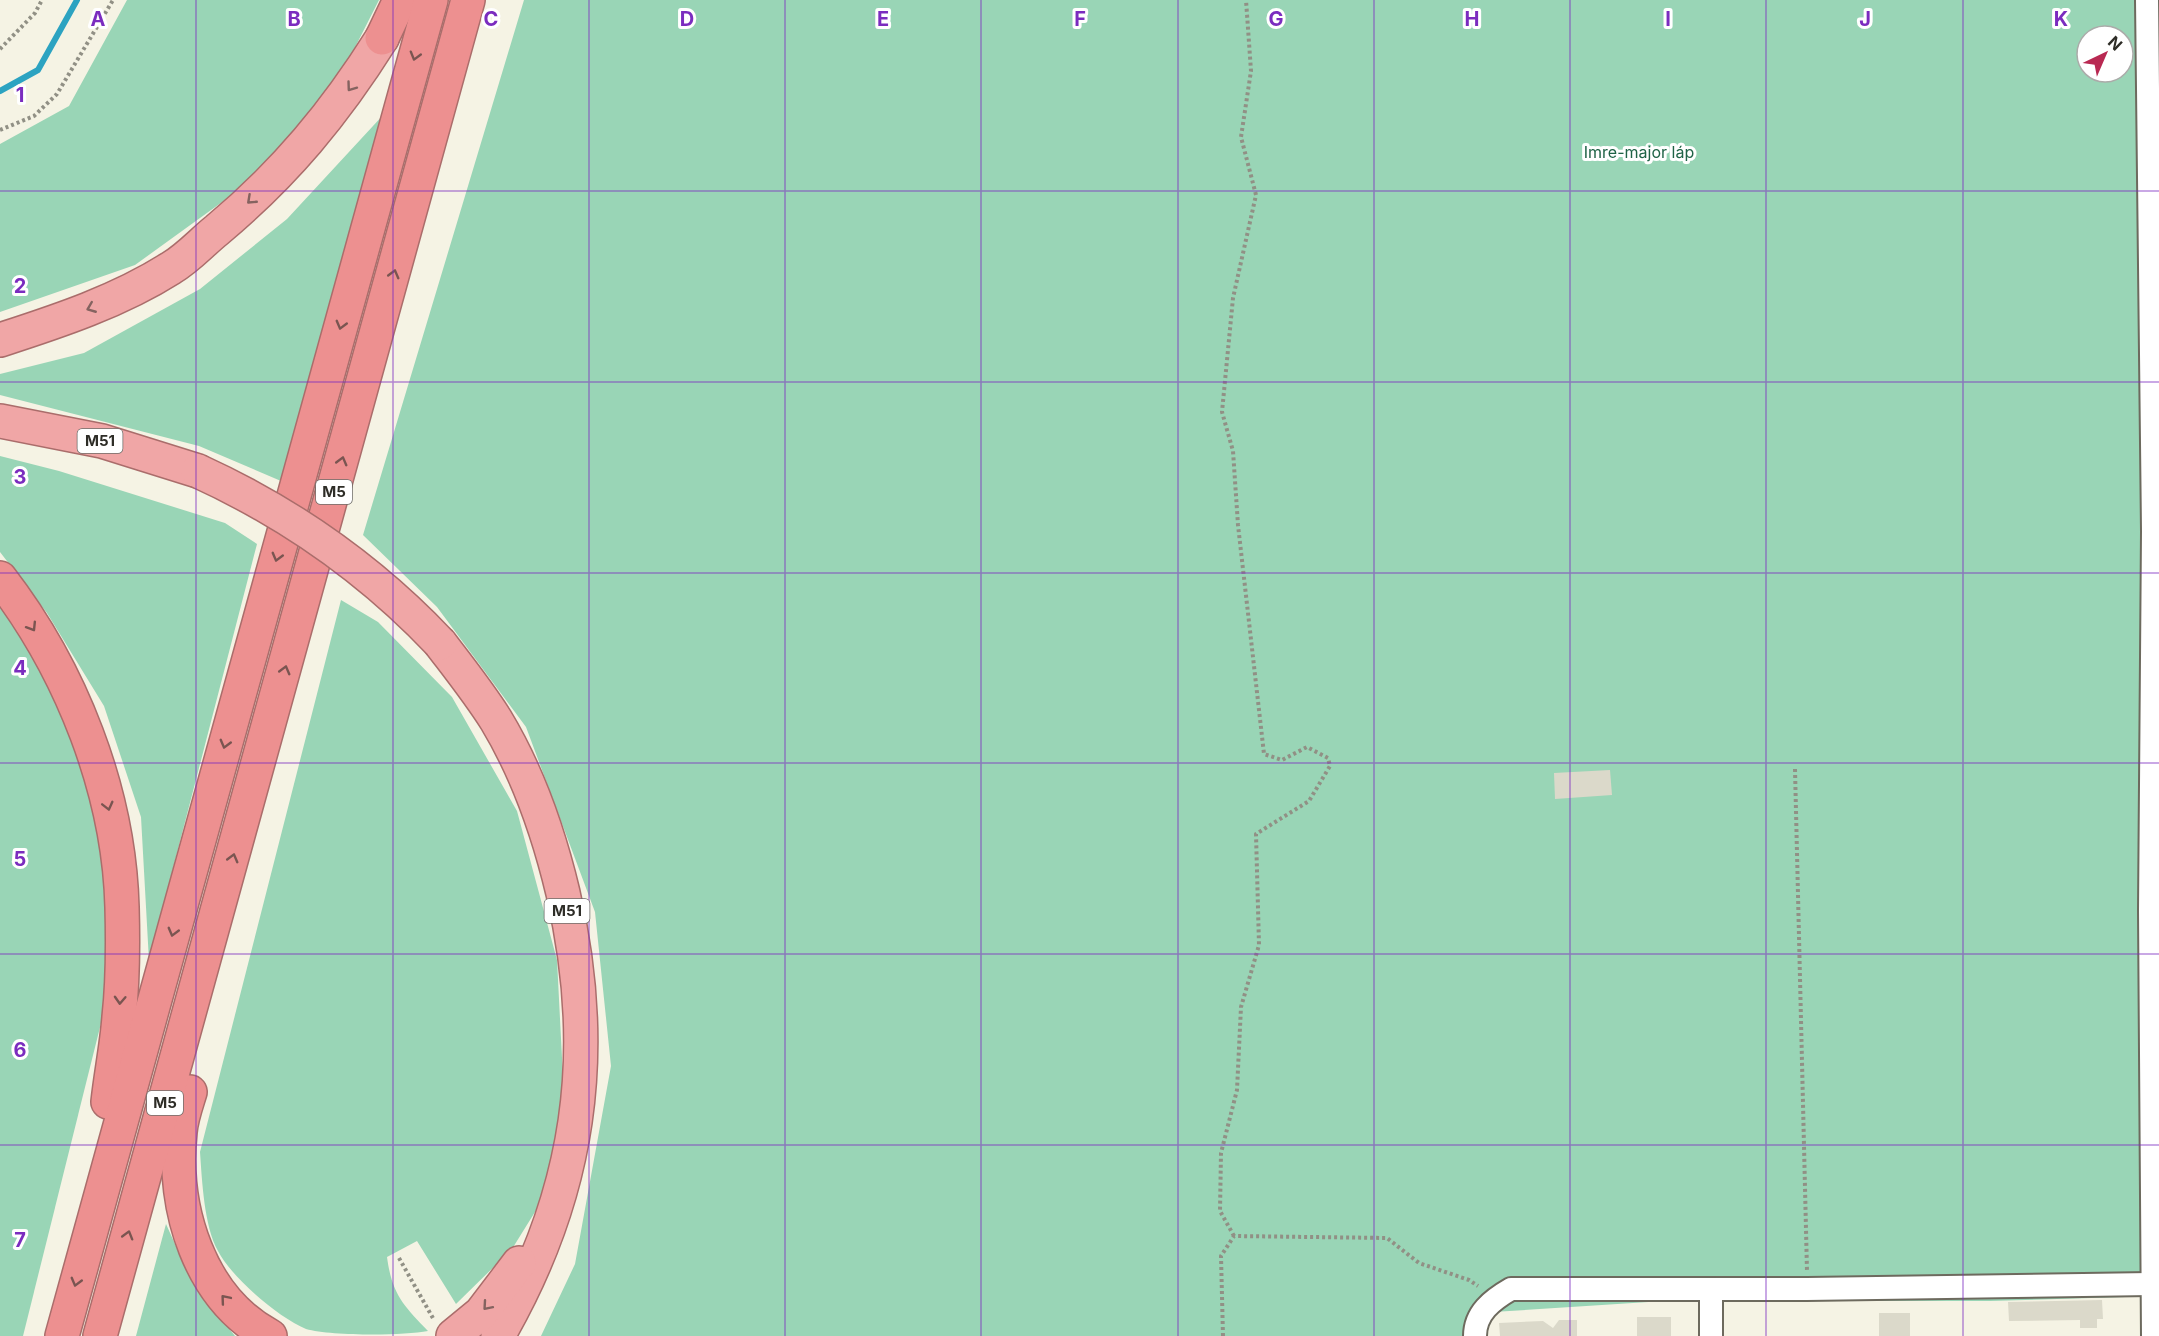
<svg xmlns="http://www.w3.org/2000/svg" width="2159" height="1336" font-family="Inter,sans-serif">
<rect width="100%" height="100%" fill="#f5f3e4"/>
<!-- green -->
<g fill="#99d5b6" fill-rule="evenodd">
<path d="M127,0H379L340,77L247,184L135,265L0,312V144L69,106Z"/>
<path d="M524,0H2159V1296L1990,1301H1664L1493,1312L1486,1336H541L575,1264L611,1066L595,912L526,727L437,607L363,535ZM2087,36H2123V72H2087Z"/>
<path d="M385,113L281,481L199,446L0,395V374L84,353L200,289L287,219Z"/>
<path d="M0,456L59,471L225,523L257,544L149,961L141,817L104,706L47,613L0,552Z"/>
<path d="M0,598L58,696L87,781L112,867L113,975L23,1336H0Z"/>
<path d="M341,600L378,622L452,697L517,811L557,960L564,1097L548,1191L512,1249L456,1304L417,1241L387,1257C392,1294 403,1305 428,1331C402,1336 331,1336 306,1329C278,1317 232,1278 218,1251C204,1226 202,1180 200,1152Z"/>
<path d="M166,1224L193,1284L235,1336H136Z"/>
</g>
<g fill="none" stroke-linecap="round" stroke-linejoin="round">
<!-- stream -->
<path stroke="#2ca3c1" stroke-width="6" d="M0,91L38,70L77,0"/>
</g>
<!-- building -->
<g fill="#dbd9ca">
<path d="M1610,770L1612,795L1555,799L1554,773Z"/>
<path d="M2102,1300L2103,1319H2097V1328H2080V1320L2009,1321L2008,1302Z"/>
<rect x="1879" y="1313" width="31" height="23"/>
<rect x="1637" y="1317" width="34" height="19"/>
<path d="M1559,1320H1577V1336H1500L1499,1323L1543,1321L1553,1328Z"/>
</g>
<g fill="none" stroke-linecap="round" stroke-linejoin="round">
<defs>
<g id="minor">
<path d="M2147,0L2153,531L2150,911L2153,1336"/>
<path d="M1475,1336C1475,1313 1492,1300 1511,1289H1807L2151,1284"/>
<path d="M1711,1336V1290"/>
</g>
<g id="trunk">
<path d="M0,340C59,321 119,301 171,268C188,258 202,242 217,230C285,173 335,113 382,38"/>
<path d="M0,421L102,441L198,471"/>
<path d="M440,643C459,668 479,693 496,720C528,773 549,834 563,893C600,1053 580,1194 498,1336"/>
<path d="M453,1336L481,1313L519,1263"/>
</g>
<g id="motorway">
<path d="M382,38L400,0"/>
<path d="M0,578C71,670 119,791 122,907C123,943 123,981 119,1017C117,1045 111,1074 108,1102"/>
<path d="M190,1092C186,1105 181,1119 180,1132C172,1208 199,1298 270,1336"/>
<path d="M62,1336L431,0"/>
<path d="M100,1336L468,0"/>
</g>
</defs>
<!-- minor casing -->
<use href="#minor" stroke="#6d6a5e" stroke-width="26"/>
<!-- trunk casing -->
<use href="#trunk" stroke="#aa6d6b" stroke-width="36"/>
<!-- motorway casing -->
<use href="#motorway" stroke="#aa6d6b" stroke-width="36"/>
<!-- path -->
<g stroke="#919085" stroke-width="4" stroke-dasharray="3 3" stroke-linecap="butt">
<path d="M0,49L35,13L42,0"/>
<path d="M0,130L34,116L57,94L113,0"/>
<path d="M1795,769L1807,1271"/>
<path d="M1234,1236L1220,1211L1221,1153L1237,1090L1241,1007L1259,945L1256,834L1309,801L1330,766L1328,758L1307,747L1282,760L1264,754L1238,525L1233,451L1222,412L1233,298L1256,195L1241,137L1251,71L1246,0"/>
<path d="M399,1258L434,1320"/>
<path d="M1223,1336L1221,1256L1234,1236L1387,1238L1419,1263L1469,1280L1478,1286"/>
</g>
<!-- minor -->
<use href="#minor" stroke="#fff" stroke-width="22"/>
<!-- trunk -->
<use href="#trunk" stroke="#f0a6a6" stroke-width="33"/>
<!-- motorway -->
<use href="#motorway" stroke="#ed9090" stroke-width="33"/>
<defs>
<path id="trunk-bridge" d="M198,471C290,513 370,569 440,643"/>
</defs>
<!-- trunk-bridge casing -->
<use href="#trunk-bridge" stroke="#aa6d6b" stroke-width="36" stroke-linecap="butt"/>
<!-- trunk-bridge -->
<use href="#trunk-bridge" stroke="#f0a6a6" stroke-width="33"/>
</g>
<!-- one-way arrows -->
<defs><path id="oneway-chevron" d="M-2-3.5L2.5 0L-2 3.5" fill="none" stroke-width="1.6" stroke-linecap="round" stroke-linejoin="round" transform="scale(1.5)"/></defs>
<g stroke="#7a5551">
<use href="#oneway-chevron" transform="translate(415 56) rotate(106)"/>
<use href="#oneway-chevron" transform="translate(394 274) rotate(-75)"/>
<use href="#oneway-chevron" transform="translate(341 325) rotate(105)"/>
<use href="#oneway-chevron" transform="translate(342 461) rotate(-75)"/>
<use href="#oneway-chevron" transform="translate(277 557) rotate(105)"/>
<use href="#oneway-chevron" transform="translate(32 627) rotate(58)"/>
<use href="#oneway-chevron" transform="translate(285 670) rotate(-75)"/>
<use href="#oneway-chevron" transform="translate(225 744) rotate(105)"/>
<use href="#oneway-chevron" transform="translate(108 806) rotate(76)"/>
<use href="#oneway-chevron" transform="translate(233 858) rotate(-75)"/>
<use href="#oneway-chevron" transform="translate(173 932) rotate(105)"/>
<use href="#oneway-chevron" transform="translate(120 1000) rotate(93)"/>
<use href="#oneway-chevron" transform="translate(128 1235) rotate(-74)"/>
<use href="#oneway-chevron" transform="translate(76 1282) rotate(105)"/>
<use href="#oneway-chevron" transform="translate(225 1299) rotate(-130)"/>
</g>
<g stroke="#856360">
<use href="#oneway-chevron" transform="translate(351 87) rotate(126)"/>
<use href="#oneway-chevron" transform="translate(251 200) rotate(137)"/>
<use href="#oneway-chevron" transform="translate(91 308) rotate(158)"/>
<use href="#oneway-chevron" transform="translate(487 1306) rotate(131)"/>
</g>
<!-- grid -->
<path fill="none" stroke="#7b2cbf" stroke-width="1.5" stroke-opacity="0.55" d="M196,0V1336M393,0V1336M589,0V1336M785,0V1336M981,0V1336M1178,0V1336M1374,0V1336M1570,0V1336M1766,0V1336M1963,0V1336M0,191H2159M0,382H2159M0,573H2159M0,763H2159M0,954H2159M0,1145H2159"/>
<g text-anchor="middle" stroke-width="6" stroke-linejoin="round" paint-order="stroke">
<!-- shield labels -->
<g fill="#fff" stroke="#6d6c68" stroke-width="1.5">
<rect x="77.5" y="429" width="45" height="24" rx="4.5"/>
<rect x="316" y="480" width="36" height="24" rx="4.5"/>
<rect x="544.5" y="899" width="45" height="24" rx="4.5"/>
<rect x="147" y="1091" width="36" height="24" rx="4.5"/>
</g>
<g font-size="15" font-weight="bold" fill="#2e2d27">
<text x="100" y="446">M51</text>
<text x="334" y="497">M5</text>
<text x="567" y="916">M51</text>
<text x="165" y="1108">M5</text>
</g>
<!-- park labels -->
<g font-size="16" fill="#1f6346" stroke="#fff">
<text x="1639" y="158">Imre-major láp</text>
</g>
</g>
<g font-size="20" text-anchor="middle" font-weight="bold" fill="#7b2cbf" stroke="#fff" stroke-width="6" stroke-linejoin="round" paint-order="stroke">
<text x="98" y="26">A</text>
<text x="294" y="26">B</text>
<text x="491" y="26">C</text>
<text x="687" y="26">D</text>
<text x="883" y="26">E</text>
<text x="1080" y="26">F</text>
<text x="1276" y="26">G</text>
<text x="1472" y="26">H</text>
<text x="1668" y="26">I</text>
<text x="1865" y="26">J</text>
<text x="2061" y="26">K</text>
<text x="20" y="102">1</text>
<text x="20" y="293">2</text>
<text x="20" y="484">3</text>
<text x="20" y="675">4</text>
<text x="20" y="866">5</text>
<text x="20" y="1057">6</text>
<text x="20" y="1247">7</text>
</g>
<!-- north arrow -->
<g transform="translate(2105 54) rotate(44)"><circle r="28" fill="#ffffff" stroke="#ababa9" stroke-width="1.5"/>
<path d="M0-4.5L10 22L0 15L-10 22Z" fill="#b92952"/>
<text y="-9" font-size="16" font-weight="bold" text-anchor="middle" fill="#2e2d27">N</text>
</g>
</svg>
